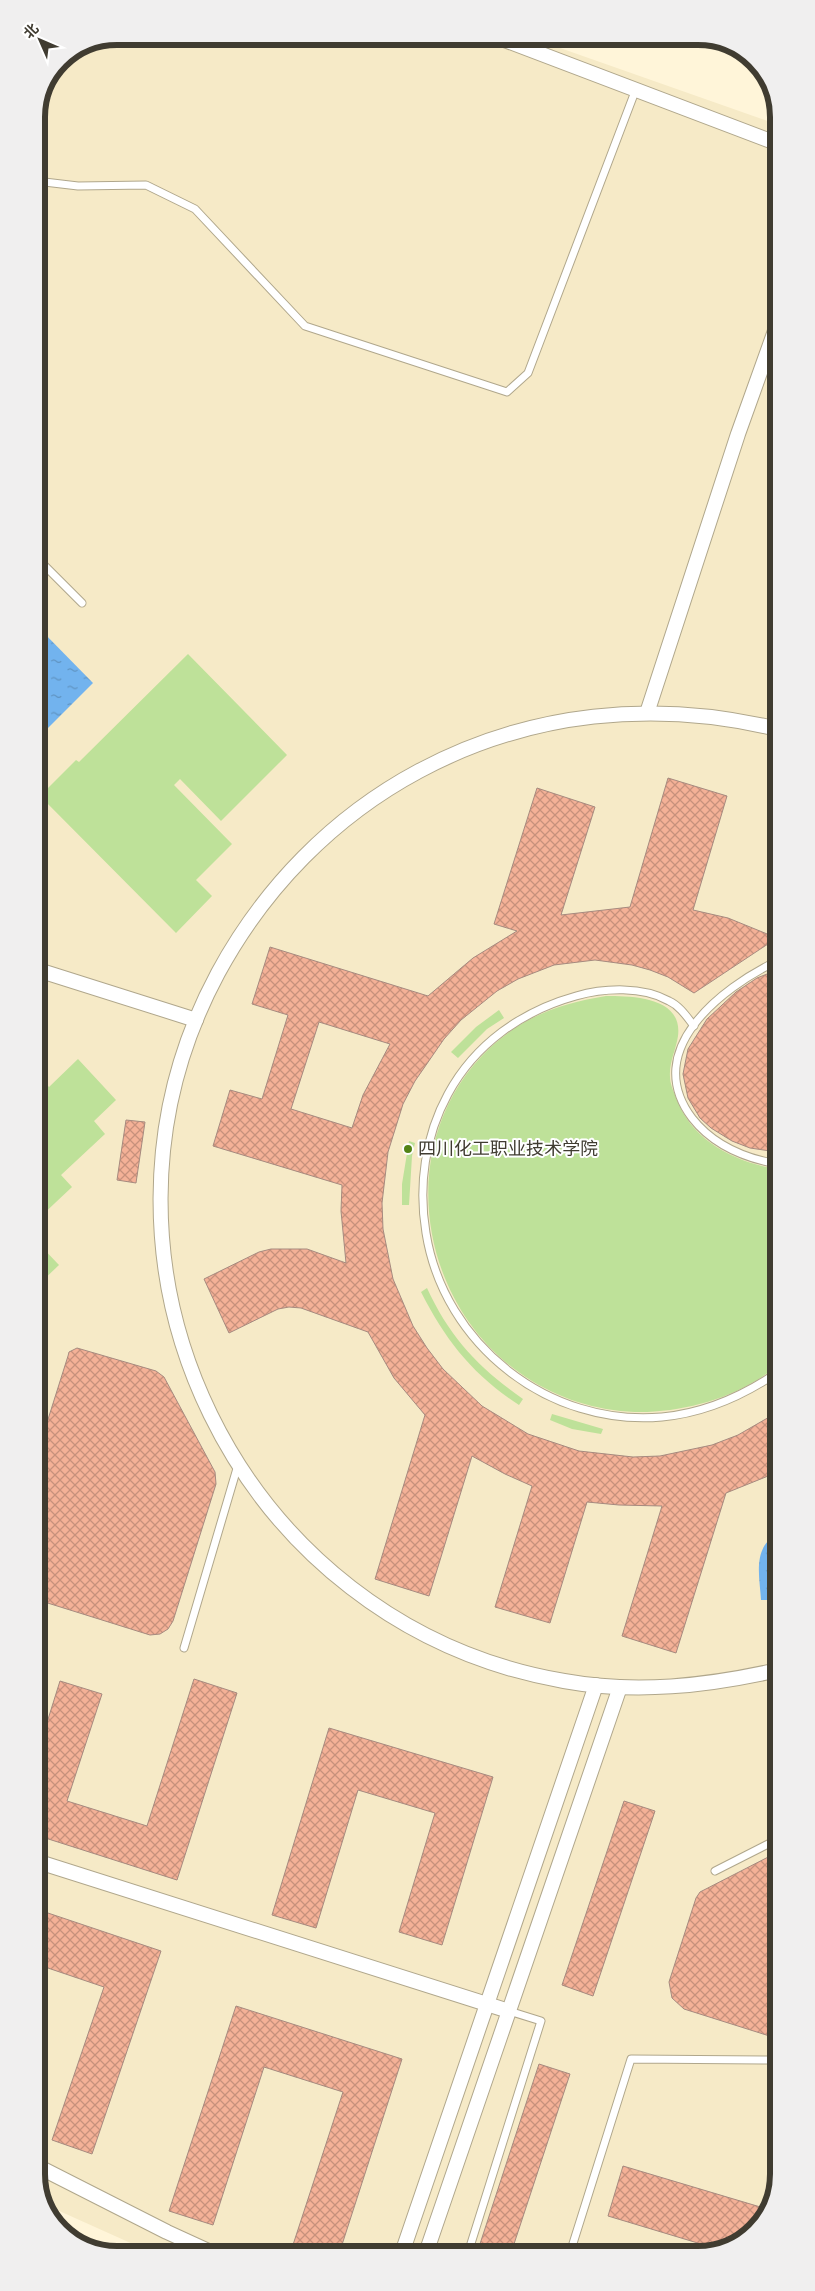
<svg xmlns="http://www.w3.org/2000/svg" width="815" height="2291" font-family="'Public Sans','Noto Sans SC',sans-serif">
<defs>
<pattern id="water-ripples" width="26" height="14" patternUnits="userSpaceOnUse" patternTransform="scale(1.25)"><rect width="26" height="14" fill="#72b3ee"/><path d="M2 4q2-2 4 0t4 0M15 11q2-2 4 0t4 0" fill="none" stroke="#5f93c1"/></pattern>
<pattern id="building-cross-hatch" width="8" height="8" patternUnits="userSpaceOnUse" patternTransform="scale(1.25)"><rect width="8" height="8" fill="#f4b197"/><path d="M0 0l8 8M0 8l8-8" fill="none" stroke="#c7917c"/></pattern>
</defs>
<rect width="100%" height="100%" fill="#fff5d9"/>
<!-- built -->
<path fill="#f6eac7" d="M118,36H526L776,124L779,2174L762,2223L719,2252L155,2254L46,2205L39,2195L36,112L60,60Z"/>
<!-- green -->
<g fill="#bee199">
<path d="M188,654L287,755L221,821L180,779L174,785L232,844L196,880L212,896L176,933L40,796L76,760L79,762Z"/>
<path d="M606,996C633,996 683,997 678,1036C676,1050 669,1062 670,1077C670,1083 673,1090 675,1095C690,1140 734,1162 777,1169L778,1365C742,1395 694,1410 647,1412C607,1413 566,1402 532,1381C405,1304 388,1110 518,1026C545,1009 575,1001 606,996Z"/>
<path d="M499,1010L504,1018L487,1029L458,1058L451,1052L476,1027Z"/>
<path d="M78,1059L116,1100L94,1121L105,1134L61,1175L72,1187L38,1219V1075L49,1087Z"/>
<path d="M409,1141L415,1143L412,1156L409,1205H402V1184Z"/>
<path d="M38,1243L59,1265L38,1285Z"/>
<path d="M427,1288C450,1338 479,1368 523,1399L519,1405C473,1375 446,1341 421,1292Z"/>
<path d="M552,1414L603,1429L601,1434L572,1429L550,1420Z"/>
</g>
<!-- water -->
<g fill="url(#water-ripples)">
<path d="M37,626L93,683L42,734L37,729Z"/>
<path d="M768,1541L778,1545V1588L774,1589L776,1600H761C760,1581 754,1556 768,1541Z"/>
</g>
<!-- building -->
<g fill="url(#building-cross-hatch)" stroke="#a68a7f" fill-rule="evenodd">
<path d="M668,778L727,796L693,910L728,918L777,938L694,993L668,977L650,970L632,965L595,960L554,965L518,979L497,991L461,1020L444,1039L415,1081L403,1104L388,1152L382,1203L383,1229L393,1279L413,1326L427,1348L443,1369L482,1406L528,1434L579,1451L633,1457L660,1456L712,1445L738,1435L778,1412V1472L726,1493L676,1653L622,1636L662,1506L619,1505L587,1502L550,1623L495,1607L532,1486L505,1474L472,1456L429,1596L375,1579L425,1415L394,1378L368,1332L301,1308L289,1307L278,1309L229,1333L204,1279L259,1252L271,1249H307L346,1263L341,1211L342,1185L213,1146L230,1090L262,1099L288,1015L252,1004L270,947L428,996L473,958L517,931L494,924L537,788L595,807L561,915L630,907ZM319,1022L390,1044L363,1095L352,1128L291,1109Z"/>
<path d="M777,970V1152L750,1148L732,1141L711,1128L700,1118L688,1098L683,1074L688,1049L707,1019L736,992L757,978Z"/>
<path d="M126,1120L145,1122L136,1183L117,1180Z"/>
<path d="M77,1348L156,1371L164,1377L215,1472L216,1484L173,1621L168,1629L160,1634L150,1635L38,1600V1451L68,1356L69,1352Z"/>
<path d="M194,1679L237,1693L177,1880L39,1836V1748L60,1681L102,1694L67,1801L147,1826Z"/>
<path d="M329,1728L493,1777L442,1945L399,1932L435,1813L358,1790L316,1928L272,1915Z"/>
<path d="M624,1801L655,1811L593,1996L562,1985Z"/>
<path d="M778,1852L779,2039L684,2009L672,1998L669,1982L696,1898L700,1892Z"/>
<path d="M39,1910L161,1951L92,2154L52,2140L104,1987L39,1965Z"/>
<path d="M236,2006L402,2059L339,2254H290L343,2092L264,2067L213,2225L169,2211Z"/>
<path d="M539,2064L570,2074L511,2253H477Z"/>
<path d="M623,2166L767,2209L762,2223L721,2250L608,2216Z"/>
</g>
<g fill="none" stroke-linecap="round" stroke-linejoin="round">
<defs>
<g id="service">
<path d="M36,181L78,186L146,185L195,209L305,326L507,392L528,373L636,89"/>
<path d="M37,558L82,603"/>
<path d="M777,782V852"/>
<path d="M777,961C721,988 641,1050 692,1118C713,1145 744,1158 777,1164"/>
<path d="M694,1026C687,1017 680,1006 669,1001C643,986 604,988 576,996C522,1011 475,1044 448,1094C425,1136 418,1186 426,1233C444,1345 549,1427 662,1417C704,1413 743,1396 778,1372"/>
<path d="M184,1648L238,1465"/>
<path d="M715,1871L778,1839"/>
<path d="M468,2253L541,2021L509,2011"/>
<path d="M570,2253L631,2059L779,2060"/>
</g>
<g id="minor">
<path d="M494,36L776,143"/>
<path d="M647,713L738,434L776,328"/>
<path d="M777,729C655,699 529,712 419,771C333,817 264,888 218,973C62,1263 239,1625 564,1681C636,1694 707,1686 778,1670"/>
<path d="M38,970L196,1020"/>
<path d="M39,1862L509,2011"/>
<path d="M39,2167L167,2232L215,2254"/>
<path d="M402,2253L596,1685"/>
<path d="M426,2253L620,1687"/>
</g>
</defs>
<!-- service casing -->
<use href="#service" stroke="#b0a78c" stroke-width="9"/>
<!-- minor casing -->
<use href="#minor" stroke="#b0a78c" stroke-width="16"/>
<!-- service -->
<use href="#service" stroke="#fff" stroke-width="7"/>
<!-- minor -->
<use href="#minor" stroke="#fff" stroke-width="14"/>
</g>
<!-- markers -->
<circle fill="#528316" stroke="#fff" stroke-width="2" cx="408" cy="1149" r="5"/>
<g text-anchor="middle" stroke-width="4" stroke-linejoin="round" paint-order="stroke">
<!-- poi labels -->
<g font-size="18" fill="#403c31" stroke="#fff" text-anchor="start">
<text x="418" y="1155">四川化工职业技术学院</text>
</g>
</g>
<!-- crop -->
<path d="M0 0H815V2291H0ZM117 45H698A72 72 0 0 1 770 117V2174A72 72 0 0 1 698 2246H117A72 72 0 0 1 45 2174V117A72 72 0 0 1 117 45Z" fill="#f0efef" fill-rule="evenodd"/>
<path fill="none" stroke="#403c31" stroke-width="6" d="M117 45H698A72 72 0 0 1 770 117V2174A72 72 0 0 1 698 2246H117A72 72 0 0 1 45 2174V117A72 72 0 0 1 117 45Z"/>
<!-- north arrow -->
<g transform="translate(40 40) rotate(315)" stroke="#ffffff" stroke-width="4" paint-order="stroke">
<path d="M0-4L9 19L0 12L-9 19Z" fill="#403c31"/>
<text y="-8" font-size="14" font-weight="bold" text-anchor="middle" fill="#403c31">北</text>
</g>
</svg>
